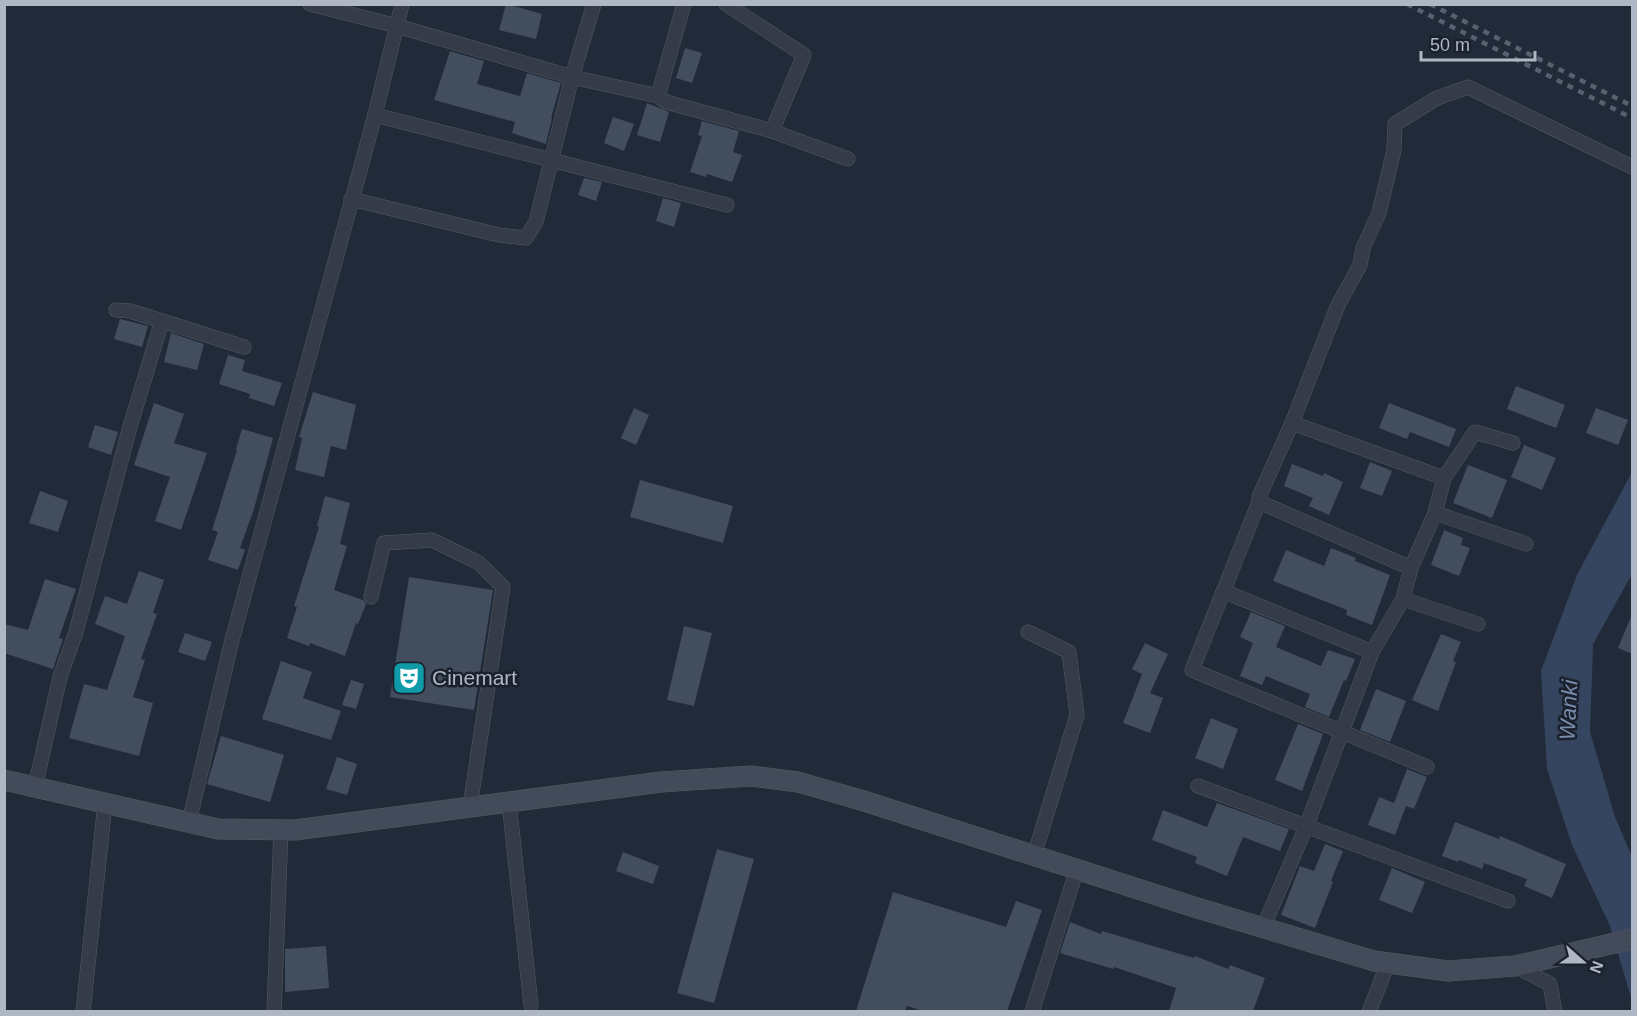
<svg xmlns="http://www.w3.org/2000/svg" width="1637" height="1016" font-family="Helvetica,sans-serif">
<rect width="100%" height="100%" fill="#212a38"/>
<!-- water -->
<path fill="#35455f" d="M1632,472V574L1593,644L1590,732L1615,817L1632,857V1001L1610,926L1572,845L1547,769L1541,671L1577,575Z"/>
<!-- building -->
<g fill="#424d5d">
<path d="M506,4L542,14L536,39L499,30Z"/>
<path d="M685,48L702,53L692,83L676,78Z"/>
<path d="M450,51L484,61L477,84L520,96L527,73L561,83L551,118H552L546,144L512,133L515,122L434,100Z"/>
<path d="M647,103L669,112L660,142L637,135Z"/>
<path d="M613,117L634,124L624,151L604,143Z"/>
<path d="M702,121L739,131L733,152L742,155L732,182L707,174L706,177L690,172L702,136L698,135Z"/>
<path d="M584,178L602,182L596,201L578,195Z"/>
<path d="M663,198L681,203L674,227L656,221Z"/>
<path d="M120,319L148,326L142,347L114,339Z"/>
<path d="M171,333L204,344L197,370L164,362Z"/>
<path d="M228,355L245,360L242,371L282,383L274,406L249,398L250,394L219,384Z"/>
<path d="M1516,386L1565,405L1556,428L1507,409Z"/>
<path d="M313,392L356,405L346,450L331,446L324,477L295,470L302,438L299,437Z"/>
<path d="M154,403L184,414L174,443L207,453L181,530L155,521L170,477L134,465Z"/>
<path d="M1389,403L1456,429L1449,447L1410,432L1407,439L1379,428Z"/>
<path d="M634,408L649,415L636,445L621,438Z"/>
<path d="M1596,408L1628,420L1618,445L1586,433Z"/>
<path d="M95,425L118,432L111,455L88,447Z"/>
<path d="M242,429L273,438L254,509L240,548L245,550L238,570L208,560L218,532L212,530L237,450L236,449Z"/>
<path d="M1524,445L1556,458L1542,490L1511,477Z"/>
<path d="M1370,462L1392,471L1382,496L1360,488Z"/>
<path d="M1292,464L1323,476L1324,473L1343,482L1329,515L1309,506L1313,498L1284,486Z"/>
<path d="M1468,465L1507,480L1492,518L1453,503Z"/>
<path d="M640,480L733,506L723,543L630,517Z"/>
<path d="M40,491L68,501L58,532L29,523Z"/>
<path d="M325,496L350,503L340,544L347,546L334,590L363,600L366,604L358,624L356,623L345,656L310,643L309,646L287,638L297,607L294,606L319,527L317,526Z"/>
<path d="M1444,530L1463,538L1461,545L1470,548L1459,576L1431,565Z"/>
<path d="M1331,548L1356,558L1355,561L1390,575L1372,625L1346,615L1347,610L1273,581L1286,550L1324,566Z"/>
<path d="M139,571L164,580L153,613L157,614L141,659L145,660L133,697L153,703L139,756L69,738L84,684L107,690L125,636L95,624L105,596L127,604Z"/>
<path d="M409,577L493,590L474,710L390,697Z"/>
<path d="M45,579L76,589L59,638L63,639L53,669L4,653V624L28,630Z"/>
<path d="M1251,612L1285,626L1276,647L1321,666L1328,650L1355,659L1346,681L1344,680L1329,717L1305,707L1310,694L1266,676L1262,685L1240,676L1253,643L1240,637Z"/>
<path d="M1632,614V654L1618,648Z"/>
<path d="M684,626L712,633L694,706L667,700Z"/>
<path d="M185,633L212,642L205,661L178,652Z"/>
<path d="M1441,634L1461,642L1453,661L1456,662L1438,711L1412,700Z"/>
<path d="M1145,643L1168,654L1150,693L1163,698L1150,733L1123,723L1142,674L1132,669Z"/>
<path d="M281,661L312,672L303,698L341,711L331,740L262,719Z"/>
<path d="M351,680L364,684L356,709L342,705Z"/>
<path d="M1376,689L1406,701L1390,742L1360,730Z"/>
<path d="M1211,718L1238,729L1223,769L1195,758Z"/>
<path d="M1298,724L1323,734L1302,791L1275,780Z"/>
<path d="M221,736L284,755L270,802L207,784Z"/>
<path d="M337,757L357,764L347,795L326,789Z"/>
<path d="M1407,769L1427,777L1414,809L1406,806L1395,835L1368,825L1379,797L1394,803Z"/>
<path d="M1217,803L1289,829L1280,851L1243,837L1227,876L1195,863L1197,857L1152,840L1163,810L1207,827Z"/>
<path d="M1455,822L1499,839L1500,836L1566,864L1552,898L1524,886L1527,879L1484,863L1482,869L1459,860L1458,862L1442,856Z"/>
<path d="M1325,844L1343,851L1331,881L1333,882L1315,928L1281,915L1300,866L1314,871Z"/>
<path d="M717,849L754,859L714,1003L677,993Z"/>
<path d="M623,852L659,866L653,884L616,871Z"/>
<path d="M1392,868L1425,882L1412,913L1379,900Z"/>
<path d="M893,892L1006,927L1016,901L1042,910L1007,1011H923L907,1006L905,1011H856Z"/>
<path d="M1070,922L1101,934L1102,931L1194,958L1195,956L1228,969L1230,965L1265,978L1253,1011H1169L1176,988L1114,967L1113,969L1060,953Z"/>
<path d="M326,946L329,988L285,992V949Z"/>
</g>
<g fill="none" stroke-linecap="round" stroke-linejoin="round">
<defs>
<g id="street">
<path d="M310,4L397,26L572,77L658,96L666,102L772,131L848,159"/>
<path d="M726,4L804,55L772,131"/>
<path d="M658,96L684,4"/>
<path d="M375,115L727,205"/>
<path d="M351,199L499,235L526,238L536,222L572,77L594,4"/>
<path d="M116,310L130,311L162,321"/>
<path d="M1292,423L1444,478"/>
<path d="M1259,502L1411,568"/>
<path d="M1435,513L1526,544"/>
<path d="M1223,591L1372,652"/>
<path d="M371,597L384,543L432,540L479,563L503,587L470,807"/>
<path d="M1403,599L1478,624"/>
<path d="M1028,632L1069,652L1077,715L1034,856"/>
<path d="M1427,767L1192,670L1259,502V497L1292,423L1338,305L1360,265L1363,248L1379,213L1394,150L1395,124L1437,98L1468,87L1632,167"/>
<path d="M1198,786L1508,901"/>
<path d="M35,787L60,677L76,632L129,430L162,321L244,347"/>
<path d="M509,802L531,1005"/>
<path d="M189,822L232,640L375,115L402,4"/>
<path d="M1263,928L1306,827L1372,652L1403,599L1411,568L1435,513L1444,478L1475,432L1513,443"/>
<path d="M1515,966L1550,984L1555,1012"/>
<path d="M83,1012L105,803"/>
<path d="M274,1012L281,829"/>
<path d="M1032,1012L1077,869"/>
<path d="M1369,1012L1388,963"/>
</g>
<path id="secondary" d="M4,780L218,829L295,830L661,782L751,776L798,782L864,801L1194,907L1374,961L1448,971L1515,966L1632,939"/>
</defs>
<!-- street casing -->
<use href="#street" stroke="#525a66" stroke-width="15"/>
<!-- secondary casing -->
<use href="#secondary" stroke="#525a66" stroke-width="21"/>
<!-- street -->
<use href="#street" stroke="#353c48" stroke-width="14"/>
<!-- secondary -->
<use href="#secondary" stroke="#434b5b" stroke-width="20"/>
<!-- rail -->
<g stroke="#57606f" stroke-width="4.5" stroke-dasharray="6 6" stroke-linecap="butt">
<path d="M1407,4L1632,118"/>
<path d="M1430,4L1632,106"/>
</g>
</g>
<!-- icons -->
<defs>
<symbol id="theatre-square" viewBox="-11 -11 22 22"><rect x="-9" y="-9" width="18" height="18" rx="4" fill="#0f9aa8" stroke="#1a212d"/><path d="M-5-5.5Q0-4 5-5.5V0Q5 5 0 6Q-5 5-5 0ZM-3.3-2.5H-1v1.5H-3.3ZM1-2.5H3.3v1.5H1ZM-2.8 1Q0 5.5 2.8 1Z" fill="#fff"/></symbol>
</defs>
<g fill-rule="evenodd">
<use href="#theatre-square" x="390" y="659" width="38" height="38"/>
</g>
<g text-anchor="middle" stroke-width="5" stroke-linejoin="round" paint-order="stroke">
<!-- poi labels -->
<g font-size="21" fill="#afb7c5" stroke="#1a212d" text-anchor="start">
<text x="432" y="685">Cinemart</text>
</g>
<!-- water labels -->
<g font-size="22" font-style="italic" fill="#788cac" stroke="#1a212d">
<text transform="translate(1568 710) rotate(-87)" y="8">Wanki</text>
</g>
</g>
<!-- border -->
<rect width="1637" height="1016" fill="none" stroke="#afb7c5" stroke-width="12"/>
<!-- north arrow -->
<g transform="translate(1583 962) rotate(111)" stroke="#1a212d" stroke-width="4.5" paint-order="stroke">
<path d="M0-4.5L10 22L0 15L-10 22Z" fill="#afb7c5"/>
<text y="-9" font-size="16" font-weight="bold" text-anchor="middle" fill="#afb7c5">N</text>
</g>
<!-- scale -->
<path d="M1421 51v9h114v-9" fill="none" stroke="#afb7c5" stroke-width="3"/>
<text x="1430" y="51" font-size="18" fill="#afb7c5" stroke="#1a212d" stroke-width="4.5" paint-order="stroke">50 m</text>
</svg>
